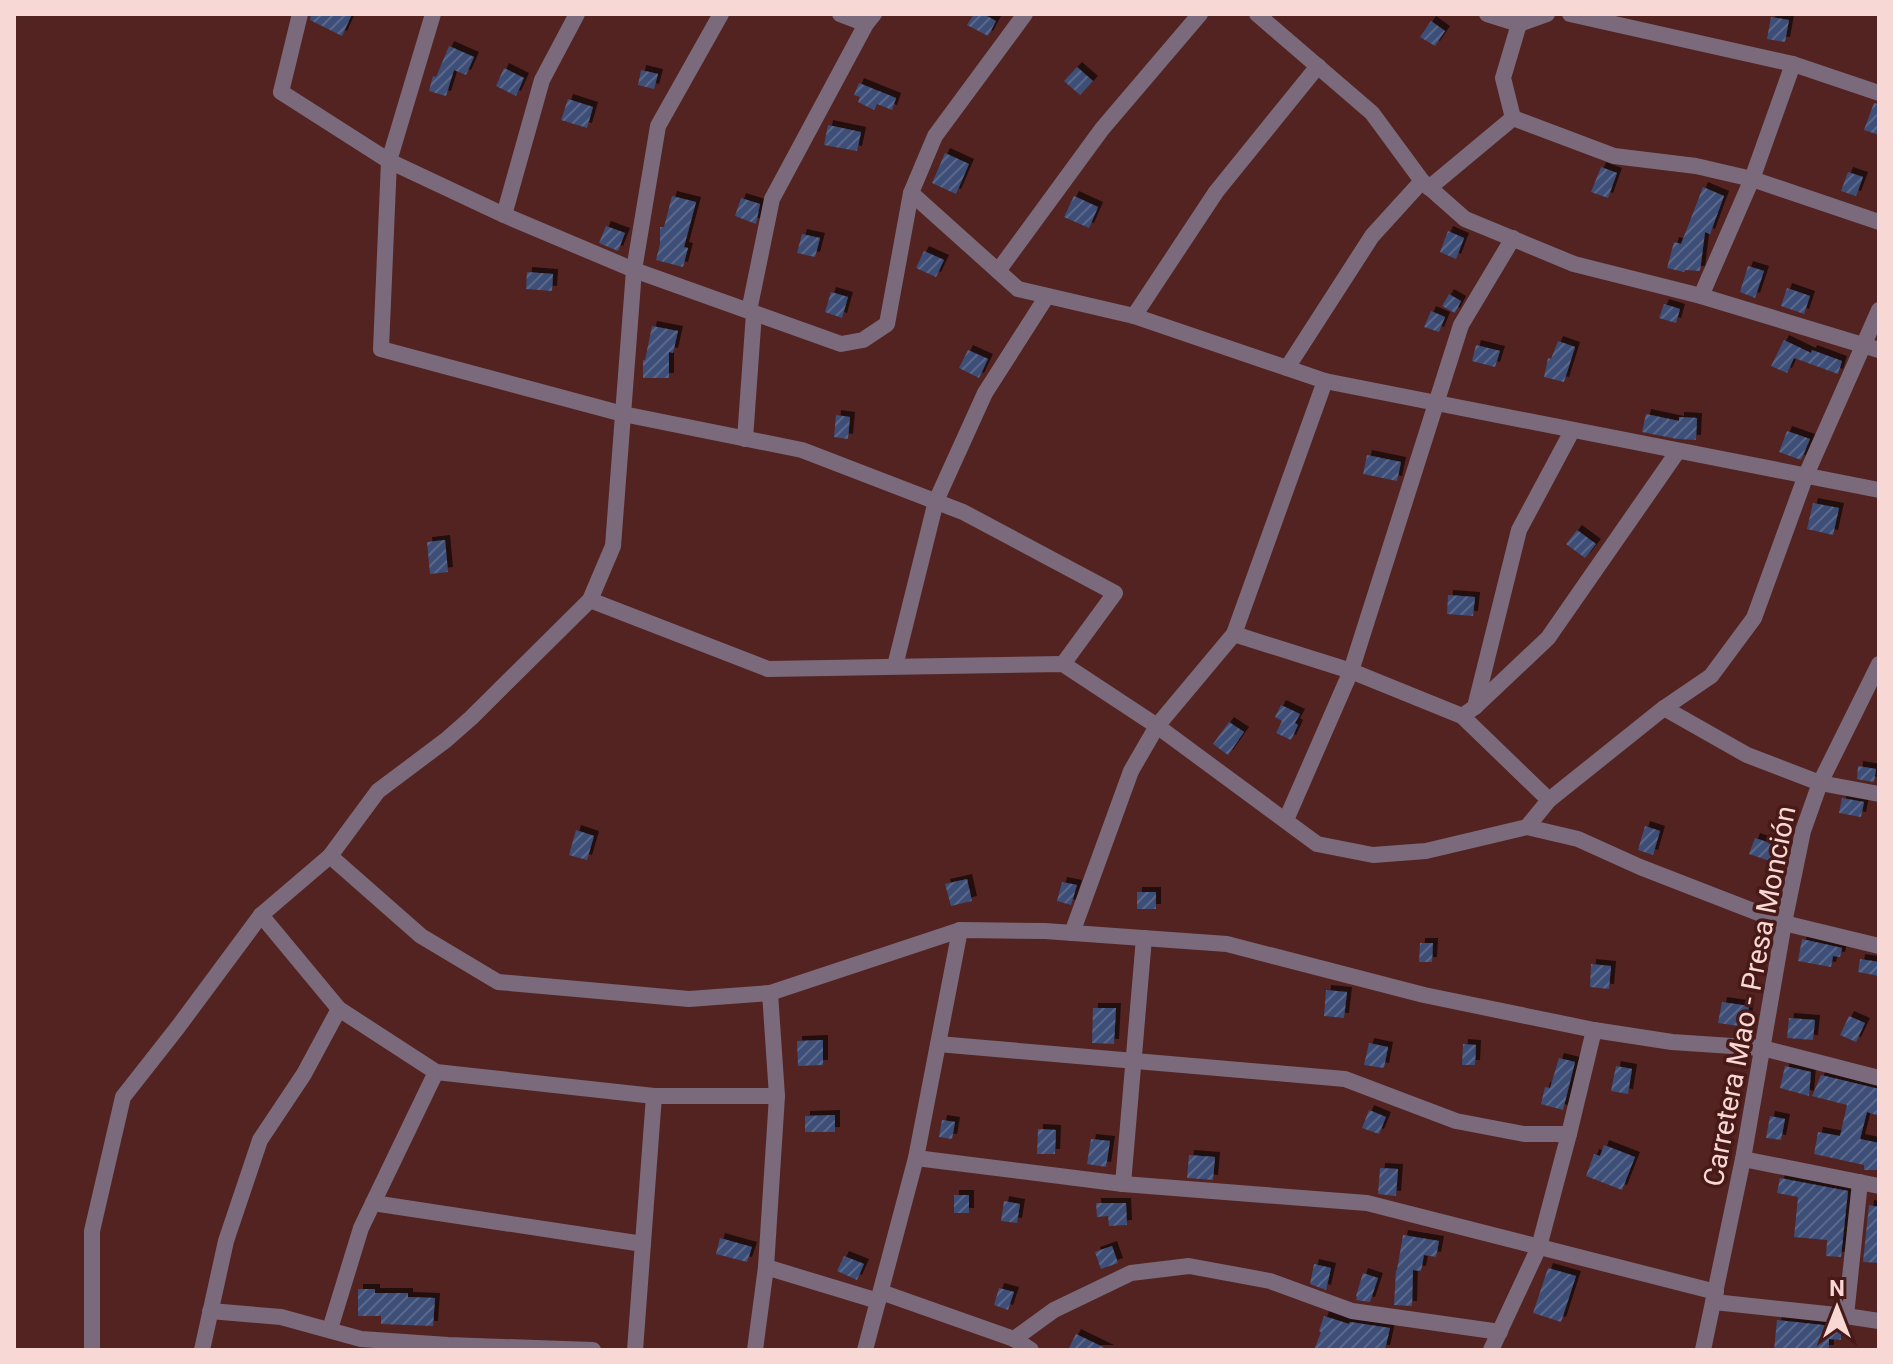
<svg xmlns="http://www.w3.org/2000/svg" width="1893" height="1364" font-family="Roboto,sans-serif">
<defs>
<pattern id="building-hatch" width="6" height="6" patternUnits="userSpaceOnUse" patternTransform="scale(2)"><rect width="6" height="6" fill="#3c4f78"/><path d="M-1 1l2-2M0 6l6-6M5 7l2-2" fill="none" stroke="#59688a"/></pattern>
<filter id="shadow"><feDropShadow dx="5" dy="-5" stdDeviation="0" flood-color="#0009"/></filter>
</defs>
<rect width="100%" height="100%" fill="#532321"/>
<!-- building -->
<g fill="url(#building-hatch)" filter="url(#shadow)">
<path d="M311,14H352L342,36L310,20Z"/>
<path d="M974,14H983L996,21L988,36L967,25Z"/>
<path d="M1771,17L1789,20L1785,42L1767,39Z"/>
<path d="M1431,21L1445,31L1435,46L1420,37Z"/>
<path d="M449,46L474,57L466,75L454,70L446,96L429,91L433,76L436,77Z"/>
<path d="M1077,67L1093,81L1080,95L1064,81Z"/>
<path d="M504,68L524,78L516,96L496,86Z"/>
<path d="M641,70L658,74L654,89L638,85Z"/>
<path d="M859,83L896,98L892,110L877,104L874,110L858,102L860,97L854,95Z"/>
<path d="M568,99L593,107L587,128L561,120Z"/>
<path d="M1874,103L1879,104V135L1864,130Z"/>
<path d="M828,125L861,132L857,151L824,145Z"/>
<path d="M945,153L969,164L956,194L932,183Z"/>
<path d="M1601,167L1617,173L1608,198L1591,192Z"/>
<path d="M1848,172L1863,177L1856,196L1841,191Z"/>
<path d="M1703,187L1724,196L1710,234L1705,232L1700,271L1685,270L1684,272L1667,268L1674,242L1681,244Z"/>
<path d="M672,196L696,202L684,247L688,248L683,267L656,260L660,244V227H664Z"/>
<path d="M1074,196L1098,207L1089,228L1064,217Z"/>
<path d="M741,198L760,204L756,224L735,216Z"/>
<path d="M606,226L625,233L618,251L599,243Z"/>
<path d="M1448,231L1464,238L1456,259L1440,252Z"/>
<path d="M802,234L820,238L815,257L797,253Z"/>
<path d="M924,251L944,260L936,277L916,268Z"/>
<path d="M1748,266L1764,271L1755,298L1740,292Z"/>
<path d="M527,272L553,274L552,291L526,289Z"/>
<path d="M1787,288L1810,296L1804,314L1781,306Z"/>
<path d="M831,292L848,297L842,318L825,312Z"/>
<path d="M1449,294L1461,301L1455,313L1442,306Z"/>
<path d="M1664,304L1680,309L1676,323L1659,318Z"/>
<path d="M1431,311L1445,317L1439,332L1424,327Z"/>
<path d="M652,326L678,331L673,353L669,352V378H643V360H645Z"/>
<path d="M1784,340L1811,353L1812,350L1842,361L1838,374L1794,358L1787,373L1771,366Z"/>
<path d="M1558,341L1575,347L1564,382L1544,377L1548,358L1551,359Z"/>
<path d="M1476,345L1500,351L1495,367L1472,361Z"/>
<path d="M968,350L988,359L979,378L959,368Z"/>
<path d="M1646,414L1679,421V417L1697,418L1696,440L1677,439L1642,432Z"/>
<path d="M836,415L850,417L848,439L834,437Z"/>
<path d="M1787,431L1810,439L1801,460L1779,452Z"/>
<path d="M1367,455L1401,462L1397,481L1363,474Z"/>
<path d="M1813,503L1839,508L1833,535L1807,529Z"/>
<path d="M1577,530L1596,544L1585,558L1566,544Z"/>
<path d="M445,540L448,572L430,574L427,542Z"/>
<path d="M1448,595L1475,597L1473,616L1447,614Z"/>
<path d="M1281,705L1300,714L1295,723L1298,725L1291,740L1276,733L1282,721L1275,717Z"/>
<path d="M1229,722L1244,732L1228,755L1213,744Z"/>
<path d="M1858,766L1876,769L1874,782L1857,779Z"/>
<path d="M1842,798L1864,802L1861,817L1839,813Z"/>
<path d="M1645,826L1660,831L1653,855L1638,850Z"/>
<path d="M576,830L594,836L587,860L569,855Z"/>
<path d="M1755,838L1776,845L1770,861L1749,854Z"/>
<path d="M967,879L972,901L951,906L945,884Z"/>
<path d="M1062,882L1077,885L1071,905L1057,901Z"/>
<rect x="1137" y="892" width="19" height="17"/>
<path d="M1802,939L1842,948L1840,957L1833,956L1831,967L1798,961Z"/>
<path d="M1420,943H1433L1432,962H1419Z"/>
<path d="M1860,959L1879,962V976L1858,972Z"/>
<path d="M1591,964L1611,966L1609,989L1590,987Z"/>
<path d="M1326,990L1347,992L1344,1018L1324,1016Z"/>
<path d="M1722,1002L1749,1006L1746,1027L1718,1023Z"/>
<path d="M1093,1008H1116L1114,1044L1092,1043Z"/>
<path d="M1849,1016L1865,1023L1856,1042L1840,1035Z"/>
<path d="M1789,1018L1815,1020L1813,1040L1787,1038Z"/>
<path d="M823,1040V1065L798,1066L797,1041Z"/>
<path d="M1369,1043L1388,1047L1384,1068L1364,1065Z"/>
<path d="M1463,1044L1476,1045L1475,1065H1462Z"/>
<path d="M1559,1058L1575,1062L1563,1110L1541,1104L1545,1087L1550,1088Z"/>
<path d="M1616,1066L1632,1069L1628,1094L1611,1091Z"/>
<path d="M1785,1066L1811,1072L1809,1096L1780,1088Z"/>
<path d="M1821,1075L1879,1089V1116L1867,1112L1860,1139L1879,1143V1170H1864V1165L1814,1154L1818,1132L1840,1136L1847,1105L1812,1096Z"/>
<path d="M1369,1110L1386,1117L1379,1134L1362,1128Z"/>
<path d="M835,1115V1132H805V1116Z"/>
<path d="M1770,1116L1785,1119L1781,1140L1766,1138Z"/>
<path d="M942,1120L955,1122L952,1139L939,1137Z"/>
<path d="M1038,1129L1056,1130L1055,1154H1037Z"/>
<path d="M1091,1139L1110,1141L1106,1167L1087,1164Z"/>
<path d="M1604,1145L1635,1157L1622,1190L1586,1176L1594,1154L1600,1156Z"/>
<path d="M1189,1155L1215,1157L1213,1180L1187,1178Z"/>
<path d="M1380,1168L1398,1169L1396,1196L1378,1194Z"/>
<path d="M1780,1178L1848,1191L1841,1257L1826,1256L1827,1240L1794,1237L1798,1197L1777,1193Z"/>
<rect x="954" y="1195" width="15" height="18"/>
<path d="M1004,1201L1020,1204L1017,1223L1001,1221Z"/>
<path d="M1096,1203H1126L1127,1225L1109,1226L1108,1216L1097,1217Z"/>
<path d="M1869,1205L1879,1207V1263L1863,1262Z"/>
<path d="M1403,1235L1439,1241L1436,1257L1424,1255L1421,1271L1413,1270L1412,1306L1394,1305L1396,1270H1397Z"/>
<path d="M720,1238L752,1247L747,1262L716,1254Z"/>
<path d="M1112,1246L1118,1263L1101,1269L1095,1252Z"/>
<path d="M844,1256L864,1264L857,1280L837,1271Z"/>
<path d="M1314,1264L1331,1268L1326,1290L1310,1284Z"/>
<path d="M1548,1268L1576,1276L1561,1322L1533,1313Z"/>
<path d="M1363,1273L1378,1278L1370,1302L1356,1300L1357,1297L1356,1296Z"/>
<path d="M999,1288L1014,1292L1008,1310L994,1305Z"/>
<path d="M358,1289H375V1293H408V1297L435,1298L433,1326L381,1324V1316H358Z"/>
<path d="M1324,1316L1349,1324L1350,1322L1390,1328L1385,1350H1314L1321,1332L1319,1331Z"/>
<path d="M1777,1320L1841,1327V1340L1829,1339V1350H1774Z"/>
<path d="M1076,1334L1109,1350H1068Z"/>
</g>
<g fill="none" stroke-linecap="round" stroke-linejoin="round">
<!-- minor -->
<g stroke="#7a6a7b" stroke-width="16">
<path d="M300,14L281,92L389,161L504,215L634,270L841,344L863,340L887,324L911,193L935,136L1025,14"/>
<path d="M433,14L389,161L381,349L623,414L802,450L963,512L1115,593L1063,664"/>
<path d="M840,14L866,24"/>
<path d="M1257,14L1372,113L1422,181L1465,219L1574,264L1701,296L1879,350"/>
<path d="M1487,14L1519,24L1547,14"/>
<path d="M1570,14L1793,64L1879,93"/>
<path d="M1513,118L1503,78L1519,24"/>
<path d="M1429,188L1513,118L1614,156L1696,166L1752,179L1879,222"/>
<path d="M911,193L1018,289L1134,316L1325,381L1879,490"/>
<path d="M504,215L542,80L577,14"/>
<path d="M998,271L1102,129L1200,14"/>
<path d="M1701,296L1752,179L1793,64"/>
<path d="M749,311L772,199L866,24L874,14"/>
<path d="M1134,316L1216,192L1318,66"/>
<path d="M1287,368L1372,236L1422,181"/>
<path d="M745,439L754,313"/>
<path d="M590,600L768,669L1063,664L1157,726L1317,844L1373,855L1426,851L1527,827L1578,839L1640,867L1784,923L1879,946"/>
<path d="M1234,634L1351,671L1462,716L1549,800"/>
<path d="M895,666L936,501L985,393L1047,296"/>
<path d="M1475,707L1519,530L1572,431"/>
<path d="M1664,708L1747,755L1820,783L1879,794"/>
<path d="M1462,716L1475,707L1548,638L1678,451"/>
<path d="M1286,820L1351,671L1461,325L1513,238"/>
<path d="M1527,827L1549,800L1664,708L1711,676L1754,618L1806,475L1879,310"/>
<path d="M330,856L421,936L498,982L689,999L770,993L960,930L1045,931L1227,944L1424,995L1594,1030L1672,1042L1762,1048L1879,1078"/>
<path d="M261,915L339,1009L436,1072L654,1096H777"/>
<path d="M1072,933L1131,771L1157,726L1234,634L1325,381"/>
<path d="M938,1044L1345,1079L1456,1121L1524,1134H1569"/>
<path d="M916,1158L1123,1184L1367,1203L1716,1292"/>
<path d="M1743,1159L1879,1186"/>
<path d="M1123,1184L1144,938"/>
<path d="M373,1203L643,1244"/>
<path d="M766,1267L878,1301"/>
<path d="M881,1292L1014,1339L1031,1350"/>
<path d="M1714,1302L1846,1316L1879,1321"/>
<path d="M210,1311L281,1317L361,1339L448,1345L593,1350"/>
<path d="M1846,1316L1860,1182"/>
<path d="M330,1329L361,1228L436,1072"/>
<path d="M1014,1339L1054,1310L1131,1273L1189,1266L1270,1281L1352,1311L1500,1332"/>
<path d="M92,1350V1231L123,1097L178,1027L261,915L330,856L378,791L446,740L471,718L590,600L613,546L634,270L658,126L721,14"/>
<path d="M202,1350L226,1241L260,1140L304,1074L339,1009"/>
<path d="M635,1350L654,1096"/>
<path d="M755,1350L766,1267L777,1096L770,993"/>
<path d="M865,1350L916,1158L960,930"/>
<path d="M1491,1350L1539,1247L1569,1134L1594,1030"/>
<path d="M1703,1350L1743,1159L1784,923L1803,831L1820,783L1879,664"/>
</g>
</g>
<g text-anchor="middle" stroke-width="7" stroke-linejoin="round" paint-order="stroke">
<!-- street labels -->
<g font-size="28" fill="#f8d8d5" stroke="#471917">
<text transform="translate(1749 996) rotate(-79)" y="10">Carretera Mao - Presa Monción</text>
</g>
</g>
<!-- border -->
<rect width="1893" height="1364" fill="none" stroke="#f8d8d5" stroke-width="32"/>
<!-- north arrow -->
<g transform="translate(1837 1308)" stroke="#471917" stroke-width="6" paint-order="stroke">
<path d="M0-6L14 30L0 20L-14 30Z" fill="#f8d8d5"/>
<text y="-12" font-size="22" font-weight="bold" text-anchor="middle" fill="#f8d8d5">N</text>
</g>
</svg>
